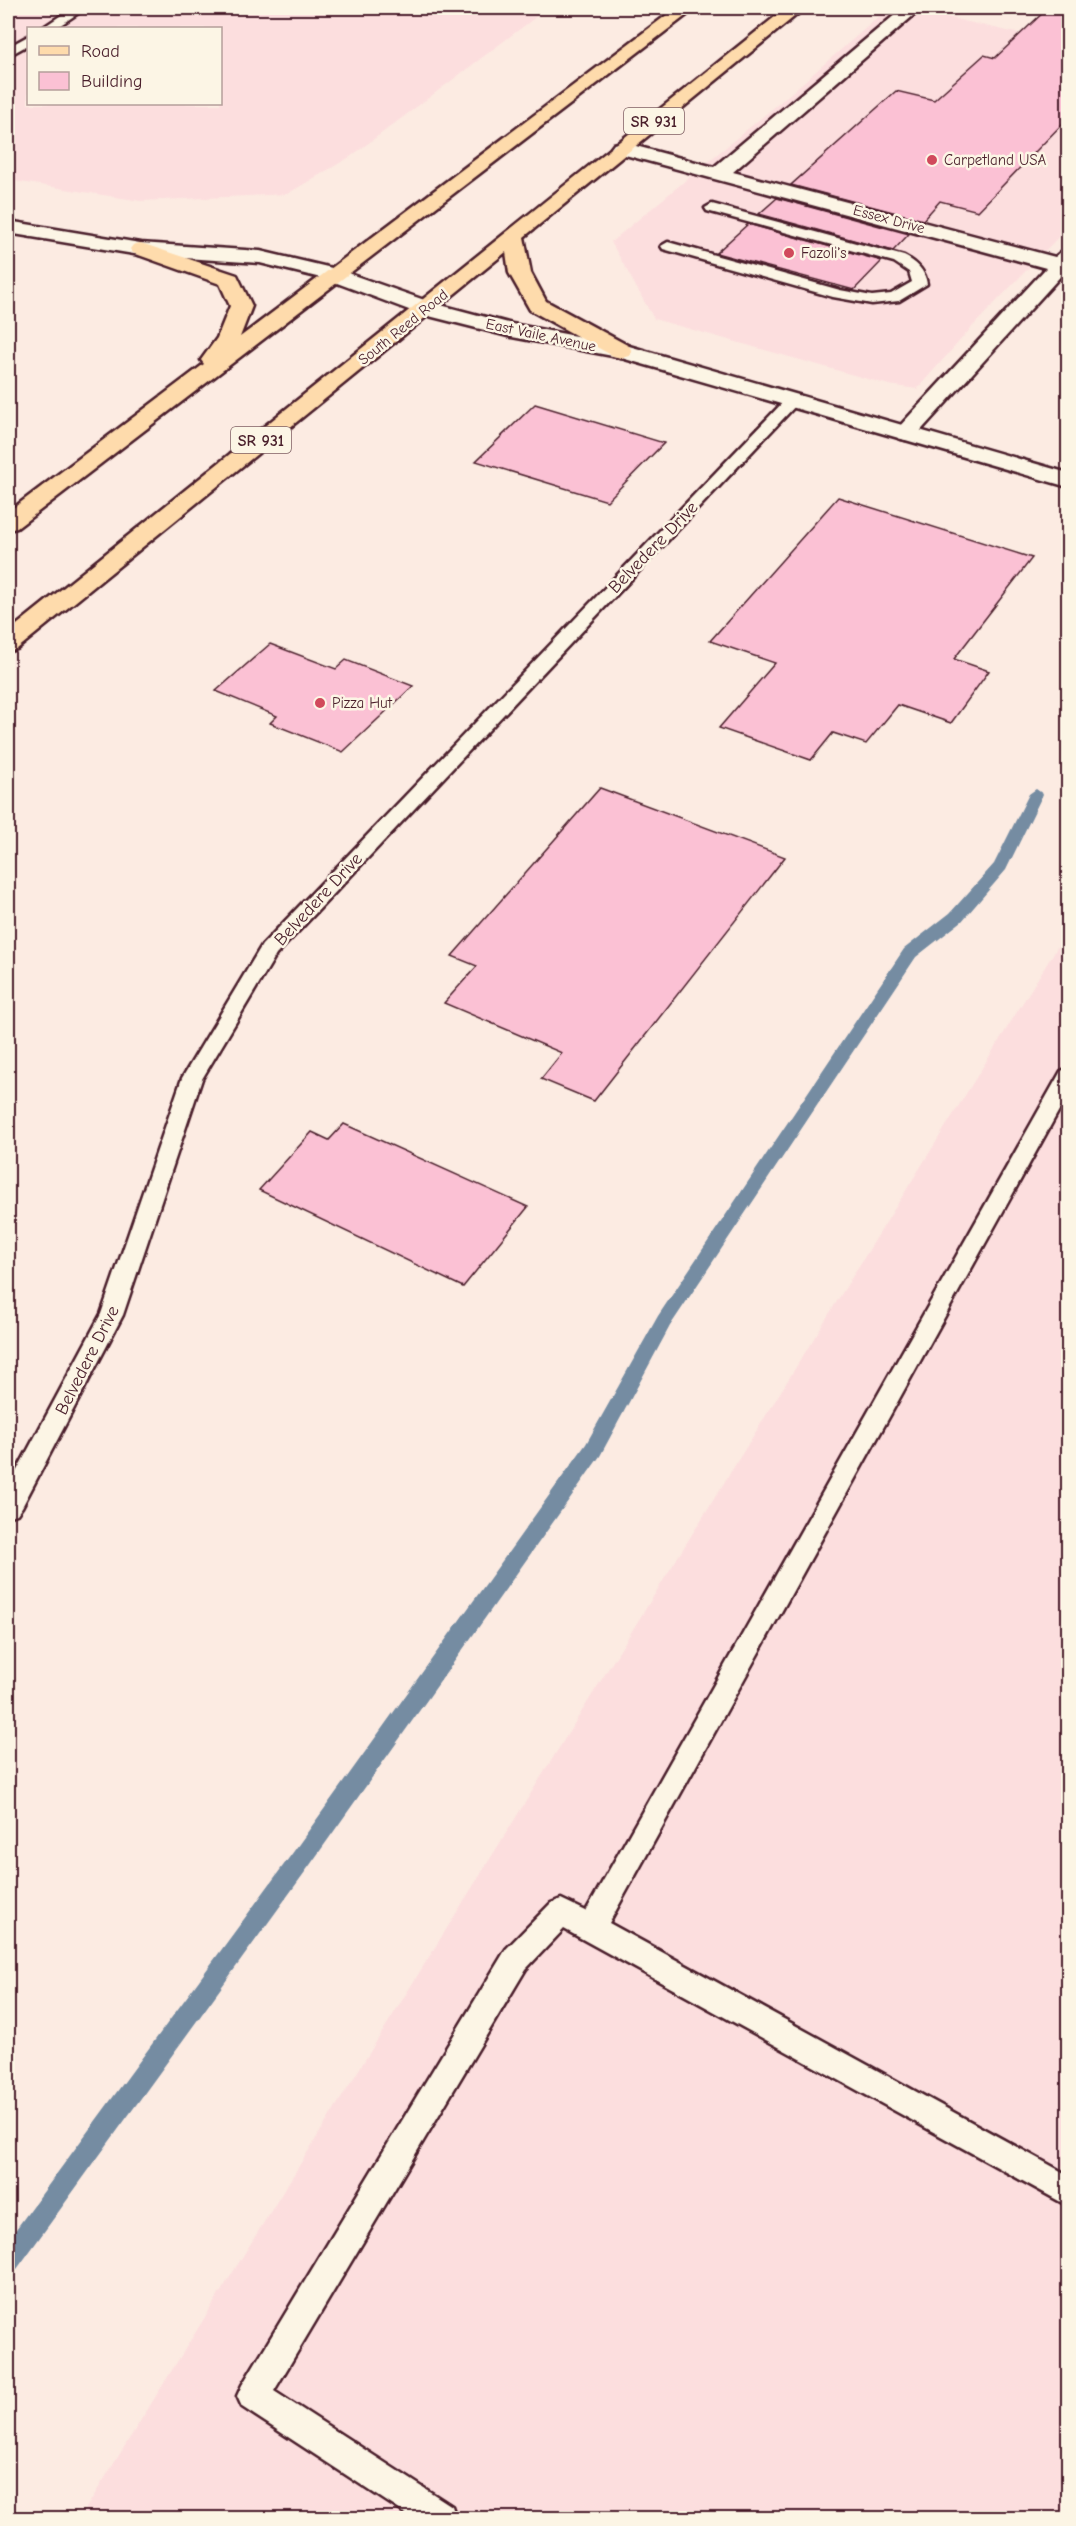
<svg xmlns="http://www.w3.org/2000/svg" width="1076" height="2526" font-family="'Comic Neue',sans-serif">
<rect width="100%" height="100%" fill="#fcebe2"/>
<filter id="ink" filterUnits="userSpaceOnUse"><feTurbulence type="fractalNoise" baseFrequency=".0167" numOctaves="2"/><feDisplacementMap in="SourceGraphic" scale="12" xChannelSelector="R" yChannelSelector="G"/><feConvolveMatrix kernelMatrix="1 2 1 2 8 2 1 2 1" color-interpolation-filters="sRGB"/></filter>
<g filter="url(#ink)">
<!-- built -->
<g fill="#fcdede" fill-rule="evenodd">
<path d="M8,8H548L350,157L287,194L141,201L8,180ZM28,28H220V104H28Z"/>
<path d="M889,8H907L1068,45V227L972,327L917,389L889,385L654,319L611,242L778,104Z"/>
<path d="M1068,930V2518H80Z"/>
</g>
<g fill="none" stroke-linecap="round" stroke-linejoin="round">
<!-- stream -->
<path fill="#748ca2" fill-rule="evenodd" d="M1036,789L1043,794L1006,870L962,921L916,957L670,1326L600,1456L310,1865L17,2269L8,2272V2240L294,1851L586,1444L658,1316L904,949L950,913L994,864L1029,794Z"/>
</g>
<!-- building -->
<g fill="#fbc1d4" stroke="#4a1f2b" stroke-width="1.5">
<path d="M1048,8H1068V118L978,211L940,201L923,220L791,185L896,91L934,100L984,55L995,58Z"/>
<path d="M777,198L909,234L893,251L759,214Z"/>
<path d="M748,224L882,261L854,290L716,253Z"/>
<path d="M535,404L664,443L607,501L476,461Z"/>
<path d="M838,497L1032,558L954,659L989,671L951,723L898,705L866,744L833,733L811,760L719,728L775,663L710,641Z"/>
<path d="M270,644L336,669L346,660L413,686L343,752L270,723L277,716L216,691Z"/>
<path d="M600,788L785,857L594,1101L541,1079L562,1053L444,1003L477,966L452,956Z"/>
<path d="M344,1124L528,1207L463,1287L259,1190L312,1132L329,1140Z"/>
</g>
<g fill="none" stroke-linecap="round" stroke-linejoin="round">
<defs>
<g id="lane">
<path d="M72,8H86L56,28H42Z"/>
<path d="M28,36V45L8,56V47Z"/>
<path d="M712,204L904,256C916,262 925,270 927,284L899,301L872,304L833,297L663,249L661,246L668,242L840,290L872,296L891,294L912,282L909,272L894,262L707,211L705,208Z"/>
<path d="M793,395L798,397L801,400L798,403L276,955L202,1079L123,1315L22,1507L17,1514L8,1517V1487L101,1314L182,1078L262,945L788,397Z"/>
<path d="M1068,1068V1094L609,1923L1068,2175V2206L564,1929L526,1969L274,2391L452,2506L456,2518H412L242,2407L237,2396L242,2385L506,1949L551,1903L561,1899L586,1911L1061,1071Z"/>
</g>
<path id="street" d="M903,8H922L733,172L1055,257L1061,252L1068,250L1067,269L914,438L906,440L898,438L894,433L898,428L1046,268L614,152L611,148L614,144L621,142L714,167Z"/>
<path id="secondary" d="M8,221L140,243L260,251L336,269L433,303L512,324L629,346L1068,473V487L618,357L512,337L417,313L329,280L260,263L140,255L8,233Z"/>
<g id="primary">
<path d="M676,8H696L17,528L8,530V512L204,364L201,360L217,338L230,306L220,284L133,253L130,249L133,245L140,243L147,245L237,275L252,306L240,337Z"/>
<path d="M786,8H805L524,237L531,273L546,301L629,346L632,351L629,356L621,358L613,356L530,310L509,273L506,252L17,649L8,652V632Z"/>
</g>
</defs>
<!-- lane casing -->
<use href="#lane" stroke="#4a1f2b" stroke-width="5"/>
<!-- street casing -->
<use href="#street" stroke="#4a1f2b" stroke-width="5"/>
<!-- secondary casing -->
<use href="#secondary" stroke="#4a1f2b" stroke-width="5"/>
<!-- primary casing -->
<use href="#primary" stroke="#4a1f2b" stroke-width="5"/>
<!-- lane -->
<use href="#lane" fill="#fcf5e5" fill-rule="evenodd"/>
<!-- street -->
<use href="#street" fill="#fcf5e5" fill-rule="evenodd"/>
<!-- secondary -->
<use href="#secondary" fill="#fcf5e5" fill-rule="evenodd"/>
<!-- primary -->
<use href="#primary" fill="#fedbac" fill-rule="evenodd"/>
</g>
</g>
<!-- markers -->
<g fill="#d1495b" stroke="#fcf5e5" stroke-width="2">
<circle cx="932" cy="160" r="6"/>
<circle cx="789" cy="253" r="6"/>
<circle cx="320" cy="703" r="6"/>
</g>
<g text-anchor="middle" stroke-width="5" stroke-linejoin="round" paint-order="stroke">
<!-- far-poi labels -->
<g font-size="15" fill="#4a1f2b" stroke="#fcf5e5" text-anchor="start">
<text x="944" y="165">Carpetland USA</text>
<text x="801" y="258">Fazoli's</text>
<text x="332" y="708">Pizza Hut</text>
</g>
<!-- far-street labels -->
<g font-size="15" fill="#4a1f2b" stroke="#fcf5e5">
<text transform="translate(889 219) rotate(15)" y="5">Essex Drive</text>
<text transform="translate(403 327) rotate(-39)" y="5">South Reed Road</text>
<text transform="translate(541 335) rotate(12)" y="5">East Vaile Avenue</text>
</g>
<!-- shield labels -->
<g fill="#fcf5e5" stroke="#7f5f63" stroke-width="1.5">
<rect x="624" y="108" width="60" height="26" rx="4.5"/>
<rect x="231" y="427" width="60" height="26" rx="4.5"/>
</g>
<g font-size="16" font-weight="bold" fill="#4a1f2b">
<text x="654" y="127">SR 931</text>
<text x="261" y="446">SR 931</text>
</g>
<!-- street labels -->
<g font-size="18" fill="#4a1f2b" stroke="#fcf5e5">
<text transform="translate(653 547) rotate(-46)" y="6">Belvedere Drive</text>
<text transform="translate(318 899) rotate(-47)" y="6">Belvedere Drive</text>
<text transform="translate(87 1360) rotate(-63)" y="6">Belvedere Drive</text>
</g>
</g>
<!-- margin -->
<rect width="1076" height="2526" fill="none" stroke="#fcf5e5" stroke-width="30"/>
<rect x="15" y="15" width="1046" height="2496" fill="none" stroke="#4a1f2b" stroke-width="2" filter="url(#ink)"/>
<!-- legend -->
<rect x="27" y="27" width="195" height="78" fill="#fcf5e5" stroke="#b59f9b" stroke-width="1.5"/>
<rect x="39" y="46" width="30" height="9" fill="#fedbac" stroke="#b59f9b" stroke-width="1.5"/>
<text x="81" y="57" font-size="18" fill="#4a1f2b">Road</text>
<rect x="39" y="72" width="30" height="18" fill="#fbc1d4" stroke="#b59f9b" stroke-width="1.5"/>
<text x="81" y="87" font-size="18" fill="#4a1f2b">Building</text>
</svg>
